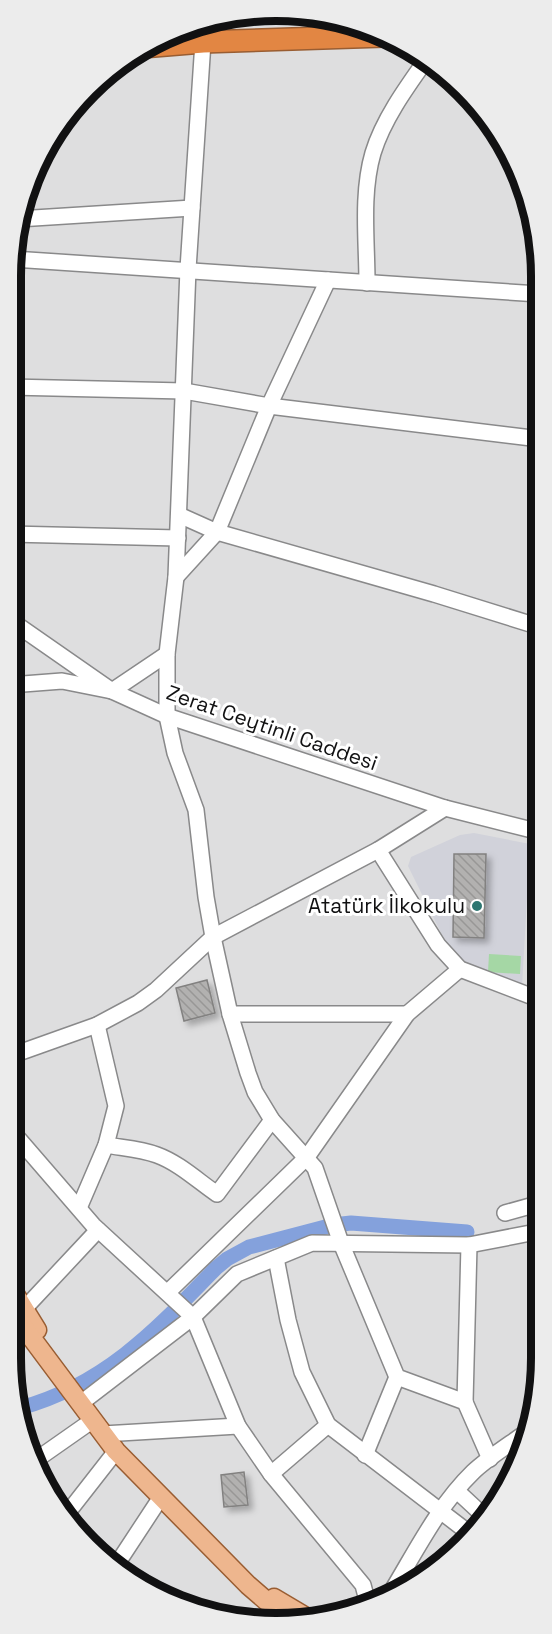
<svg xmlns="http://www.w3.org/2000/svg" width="552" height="1634" font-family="'Space Grotesk',sans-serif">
<defs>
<pattern id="building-back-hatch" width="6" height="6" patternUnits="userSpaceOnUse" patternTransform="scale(1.5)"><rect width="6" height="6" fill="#b2b1b0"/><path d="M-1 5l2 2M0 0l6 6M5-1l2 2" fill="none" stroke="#989796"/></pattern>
<filter id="shadow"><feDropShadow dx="4.5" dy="4.5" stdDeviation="3" flood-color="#0004"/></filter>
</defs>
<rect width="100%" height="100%" fill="#dededf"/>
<!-- built -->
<path fill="#d1d2da" d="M474,833L530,844L522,987L460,960L447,945L408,866L411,857L460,835Z"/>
<!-- grass -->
<path fill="#a5d7a5" d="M489,954L521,956L520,974L488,972Z"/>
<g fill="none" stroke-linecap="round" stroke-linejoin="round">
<!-- canal -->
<path stroke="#84a1dc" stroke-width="15" d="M20,1408C105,1385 157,1329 216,1268L227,1259L249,1247L333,1225L351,1223L467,1232"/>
</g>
<!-- building -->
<g fill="url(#building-back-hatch)" stroke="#828180" stroke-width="1.5" filter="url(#shadow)">
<path d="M454,854H486L484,938L453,937Z"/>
<path d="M207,980L215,1013L184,1021L176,988Z"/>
<path d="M244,1472L248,1505L224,1507L221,1475Z"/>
</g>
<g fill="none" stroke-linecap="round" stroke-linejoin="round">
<defs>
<g id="minor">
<path d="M203,42L188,269L176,577L167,654V716L175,753L196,810L206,897L213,937L230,1014L248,1073L255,1092L272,1120L315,1168L341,1243L397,1377L465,1402L490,1459"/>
<path d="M18,219L192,208"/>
<path d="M13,259L539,294"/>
<path d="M367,283C367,241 361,194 373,153C383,120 406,88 426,60"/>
<path d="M10,387L184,391L269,406L540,439"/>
<path d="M179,515L217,532L434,594L540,627"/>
<path d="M10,534L178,538"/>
<path d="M176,577L217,532L269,406L328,280"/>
<path d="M10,620L112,691L167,716L445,808L540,832"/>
<path d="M10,685L62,681L112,691L167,654"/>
<path d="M378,850L438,945L460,969L541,1000"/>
<path d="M230,1014H407"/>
<path d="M10,1056L97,1025L138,1003L156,990L213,937L378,850L445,808"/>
<path d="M10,1129L93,1225L193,1317L238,1426L271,1474L363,1585L368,1604"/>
<path d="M106,1145C123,1148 141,1149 157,1155C179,1163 198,1181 217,1194L272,1120"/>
<path d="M79,1208L106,1145L116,1106L97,1025"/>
<path d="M505,1213L541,1203"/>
<path d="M276,1258L288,1320L302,1372L328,1425L469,1533"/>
<path d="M168,1292L307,1157L407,1014L460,969"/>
<path d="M25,1308L98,1230"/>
<path d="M465,1402L469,1245"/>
<path d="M81,1403L193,1317L237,1274L312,1243L469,1245L541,1231"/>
<path d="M103,1434L238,1426"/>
<path d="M365,1455L397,1377"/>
<path d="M33,1462L93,1420"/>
<path d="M271,1474L328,1425"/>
<path d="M457,1491L485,1517"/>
<path d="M66,1515L116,1451"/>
<path d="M117,1564L161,1497"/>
<path d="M390,1594C415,1553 438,1506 473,1472C490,1456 512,1443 532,1428"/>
</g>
<g id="major">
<path d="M10,1286L37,1330"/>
<path d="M10,1309L116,1451L248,1585L286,1618"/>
<path d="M274,1598L306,1617"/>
</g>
<path id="highway" d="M142,47L203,42L384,36"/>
</defs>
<!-- minor casing -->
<use href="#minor" stroke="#89898a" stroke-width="18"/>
<!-- major casing -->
<use href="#major" stroke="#995d32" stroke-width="21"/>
<!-- highway casing -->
<use href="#highway" stroke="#995d32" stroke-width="24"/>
<!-- minor -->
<use href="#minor" stroke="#fff" stroke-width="15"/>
<!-- major -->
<use href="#major" stroke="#eeb68e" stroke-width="18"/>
<!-- highway -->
<use href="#highway" stroke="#e28643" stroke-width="21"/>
</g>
<!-- markers -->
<circle fill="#2d7671" stroke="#fff" stroke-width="2" cx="477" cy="906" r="6"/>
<g text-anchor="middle" stroke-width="6" stroke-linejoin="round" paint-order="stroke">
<!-- street labels -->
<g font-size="21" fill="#111112" stroke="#fff">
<text transform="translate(272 728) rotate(19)" y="7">Zerat Ceytinli Caddesi</text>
</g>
<!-- poi labels -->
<g font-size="21" fill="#111112" stroke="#fff" text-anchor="end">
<text x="465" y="913">Atatürk İlkokulu</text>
</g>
</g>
<!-- crop -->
<path d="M0 0H552V1634H0ZM276 21H276A255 255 0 0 1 531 276V1358A255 255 0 0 1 276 1613H276A255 255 0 0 1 21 1358V276A255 255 0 0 1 276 21Z" fill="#ececec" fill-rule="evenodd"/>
<path fill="none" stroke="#111112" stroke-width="8" d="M276 21H276A255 255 0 0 1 531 276V1358A255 255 0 0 1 276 1613H276A255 255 0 0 1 21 1358V276A255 255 0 0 1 276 21Z"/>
</svg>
